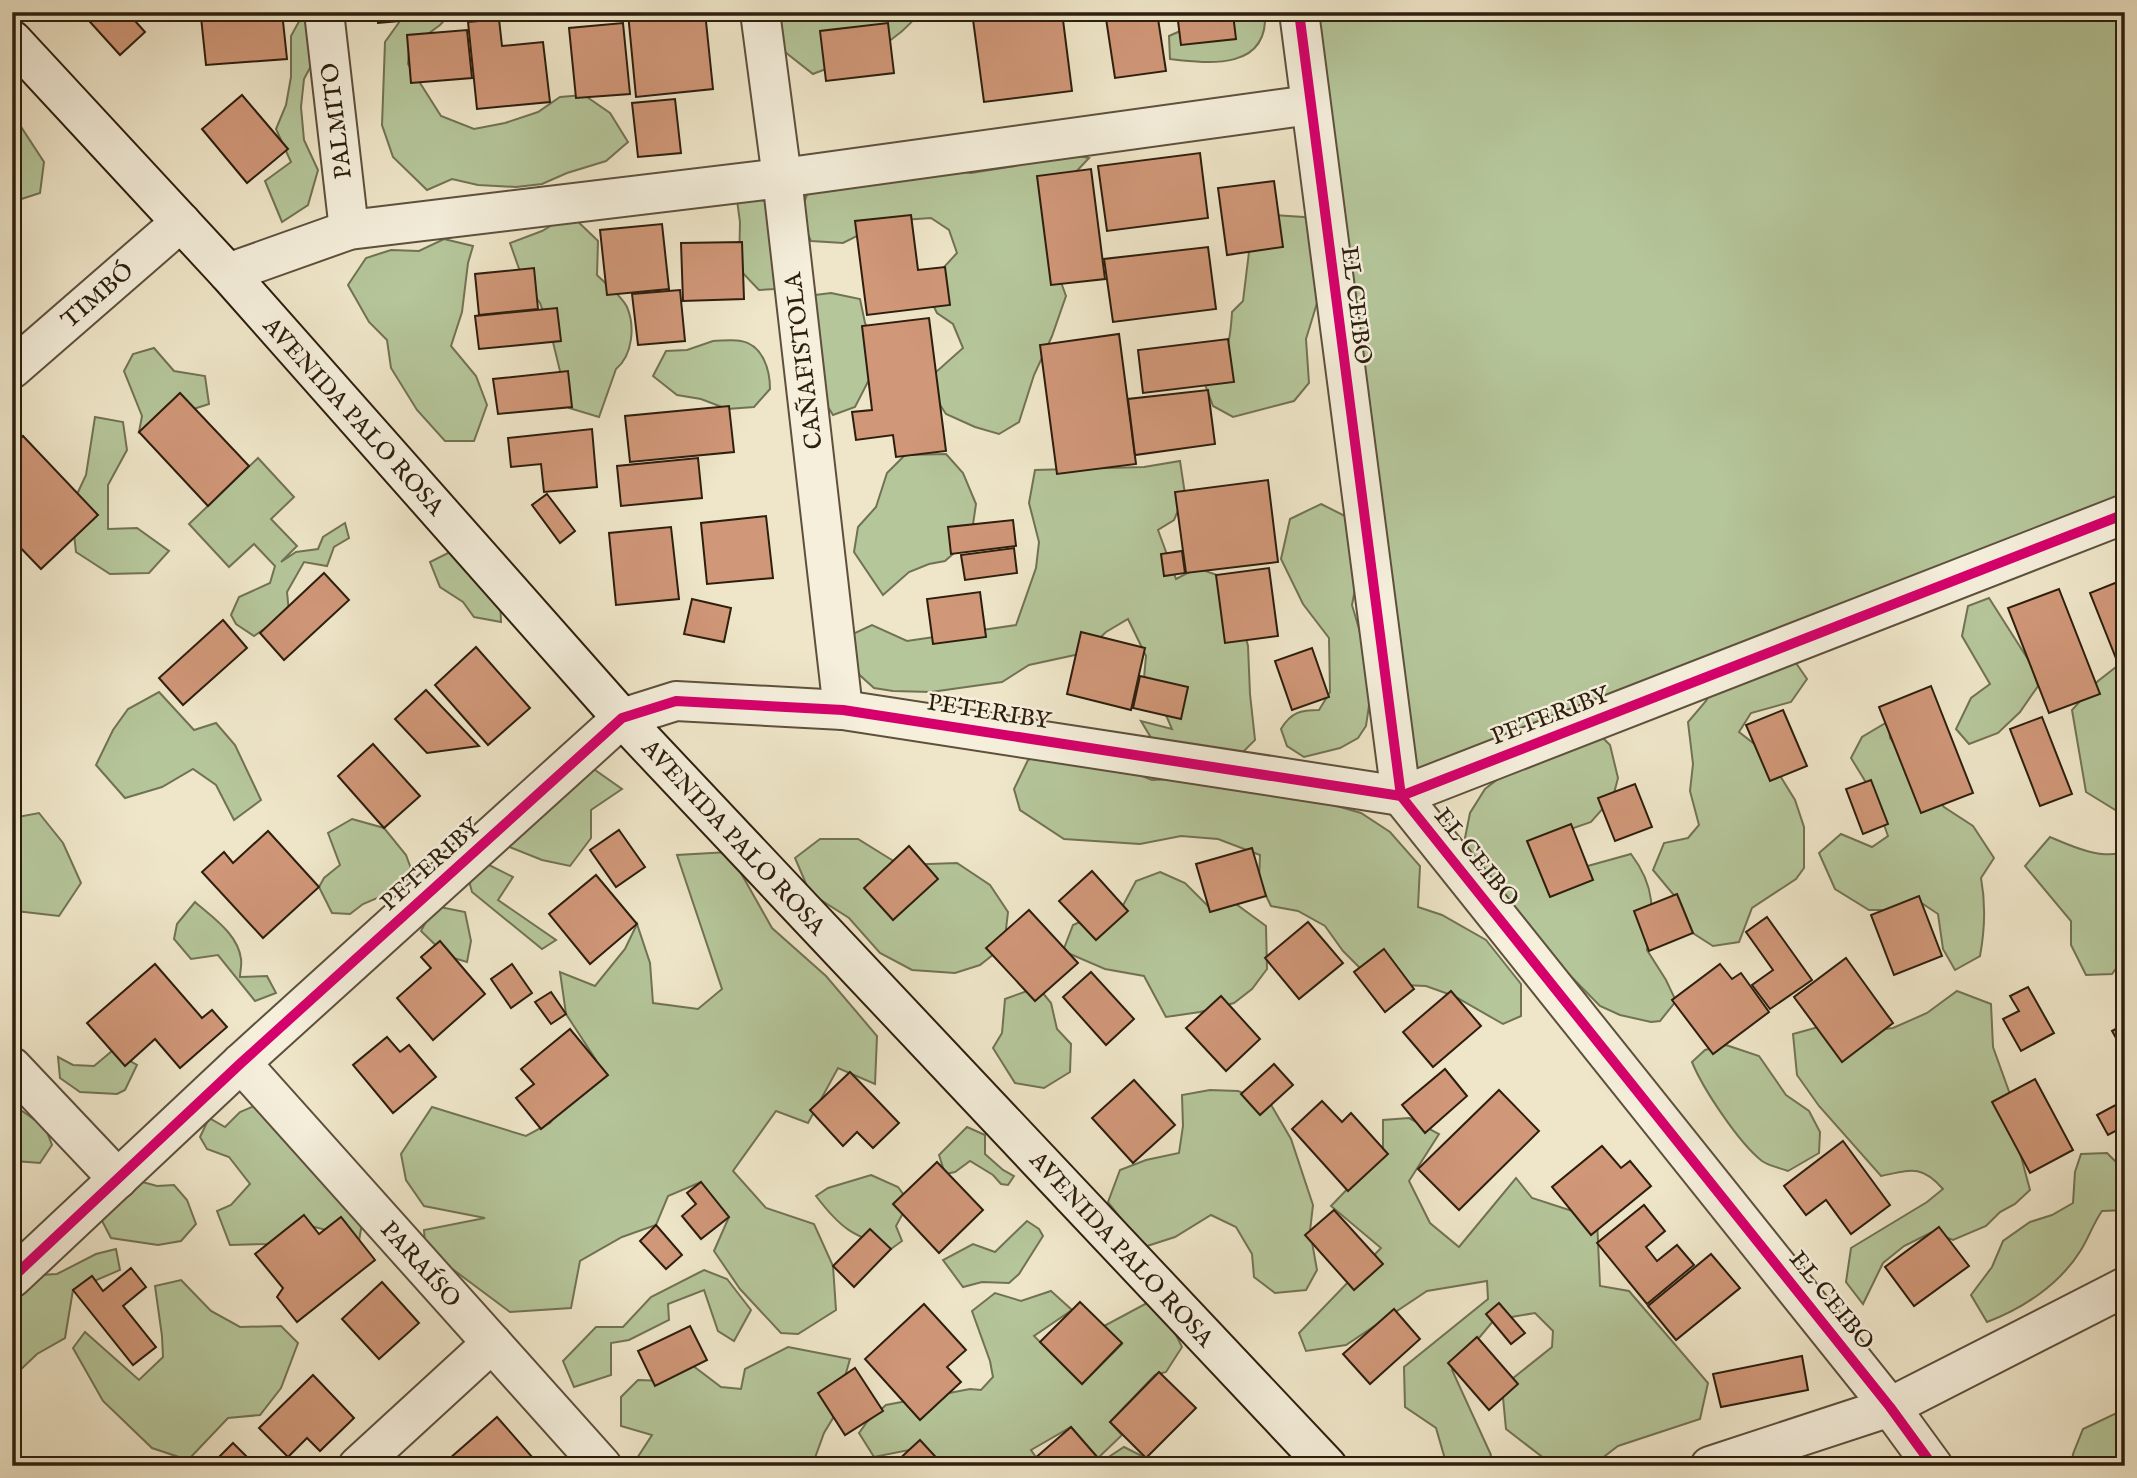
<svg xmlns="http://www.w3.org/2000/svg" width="2137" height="1478" font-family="'IM FELL English',serif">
<rect width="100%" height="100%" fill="#efe6c9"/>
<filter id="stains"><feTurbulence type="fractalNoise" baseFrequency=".00286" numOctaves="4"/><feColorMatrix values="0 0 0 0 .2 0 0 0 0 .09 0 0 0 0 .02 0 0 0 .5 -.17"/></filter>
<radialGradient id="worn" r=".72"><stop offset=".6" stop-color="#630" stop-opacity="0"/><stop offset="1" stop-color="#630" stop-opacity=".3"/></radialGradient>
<!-- green -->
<g fill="#b5c69a" stroke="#717254" stroke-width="2">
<path d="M452,12L440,25L409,48L408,64L441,116L474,129L505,123L538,112L560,97L584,95L610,113L628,142L606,161L567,173L542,184L516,187L478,185L452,179L427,190L393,157L382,125L385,42L405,14Z"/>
<path d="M761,12H920C891,50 856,57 813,74L766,37Z"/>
<path d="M1207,12H1265C1269,70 1211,64 1170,59L1169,36L1187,28L1219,23Z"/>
<path d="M1299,12H2125V514L1785,647L1807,679L1791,702L1751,713L1739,732L1766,753L1795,800L1804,827V868L1796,879L1752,908L1739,942L1713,946L1685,928L1673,894L1653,870L1664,843L1688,838L1699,825L1690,791L1693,764L1688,722L1706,701L1721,672L1595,730L1610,745L1618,778L1613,797L1591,822L1565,831L1584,867L1631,854C1656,887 1654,912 1647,950L1666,980L1676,1001L1660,1021L1651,1022L1620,1015L1600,1006L1544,949L1475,871L1465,838L1470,813L1485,789L1534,751L1401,796L1333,288L1317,303L1306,339L1309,383L1294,401L1233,417L1213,406L1203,379C1228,353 1230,348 1232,312L1243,301L1252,227L1273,215L1304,217L1325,226Z"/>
<path d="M302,16L319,29L320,49L304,79L301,107L304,140L318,170L308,205L282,222L265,181L291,162L276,129L286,105L291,77V36Z"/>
<path d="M14,116L44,162L40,193L12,202Z"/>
<path d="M1055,151L1089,158L1072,176L1050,252L1066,296L1052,336L1034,375L1019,422L999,434L975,427L946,414L929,388L936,372L963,348L953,324L937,313L928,295L934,278L957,253L949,230L931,218L902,220L871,229L843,243L811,241C798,216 801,205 814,179L943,170L971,173L1015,166Z"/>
<path d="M751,194L777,208L786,278L775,289L759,290L739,269L740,222L737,200Z"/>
<path d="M570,214L598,241L597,275C606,284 622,296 627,307C635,326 633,355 616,369L599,417L569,408L551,334L540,303L523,280L510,243L542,231Z"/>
<path d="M444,239L473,246L468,263L462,312L451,346L476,376L487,405L474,441H445L417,410L391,368L387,340L369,322L348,285L366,258L391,250L419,251Z"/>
<path d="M831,293L860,299L865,323L874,343L873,372L855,407L833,415L797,357L799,297Z"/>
<path d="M713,341C721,341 732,339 741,341C763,345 770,370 770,389L754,407L727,409L701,399L677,395L653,376L666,351L687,350Z"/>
<path d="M154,348L174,371L205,376L209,404L162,419L139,432L142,416L124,371L133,354Z"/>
<path d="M95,417L123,422L127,450L108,485V529L137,528L169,551L149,573L110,574L76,552L71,507L86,475Z"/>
<path d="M946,454L963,473L976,504L971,538L945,561L929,564L909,572L883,595L854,552L858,527L876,507L887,473L905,455Z"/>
<path d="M258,458L294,497L271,519L297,546L281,562L296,552L318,549L323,537L345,523L349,538L334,547L327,566L304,562L287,592L289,612L254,636L236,624L231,615L239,597L270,583L275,566L254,544L229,567L189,524Z"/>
<path d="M1180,461L1185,494L1174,520L1158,530L1176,579L1197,568L1220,576L1236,600L1248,646L1250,694L1255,740L1237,758L1156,746L1141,721L1172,729L1159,699L1144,678L1146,656L1128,619L1106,632L1084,653L1029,665L1002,682L931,692L893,691L874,688L853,669L838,641L872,625L907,641L1016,625L1036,568L1039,542L1029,503L1035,470L1144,467Z"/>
<path d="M1321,504L1347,517L1360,563L1352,605L1367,656L1370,699L1366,726L1358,738L1340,748L1304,757L1287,746L1281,729C1291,712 1301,710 1319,710L1330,692L1329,638L1303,604L1281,559L1290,519Z"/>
<path d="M458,548L500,598L501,622L474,617L463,602L440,587L430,562Z"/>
<path d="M1989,598L2031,664L2038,686L2020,712L1998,733L1969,744L1956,729L1971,698L1990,684L1962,636L1968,606Z"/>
<path d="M2125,660V816L2086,792L2072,710L2098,681Z"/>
<path d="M159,692L194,730L216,723L235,745L261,800L234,820L216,785L193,769L162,787L125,798L96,765L113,730L128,709Z"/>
<path d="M1889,721L1890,738L1916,774L1944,807L1973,826L1994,858L1981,878C1986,905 1985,929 1980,956L1955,970L1943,949L1938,914L1923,904L1897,910H1869L1835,889L1819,853L1841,834L1872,847L1888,836L1873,794L1851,758L1862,737Z"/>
<path d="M1062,744L1152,780L1233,776L1361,813L1390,832L1420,866L1418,907L1442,915L1486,940L1521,984V1016L1503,1024L1454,996L1426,986L1403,985L1371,979L1343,951L1325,926L1298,911L1271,906L1259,881L1260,855L1218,839L1181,836L1140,844L1064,839L1020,810L1014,789L1028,760Z"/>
<path d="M578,758L622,789L591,810V838L570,866L542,860L507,846Z"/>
<path d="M39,813L63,843L81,883L59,916L16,911L12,908V818Z"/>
<path d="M352,819L384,828L406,855L413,874L396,890L363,904L350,914L332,913L319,887L324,878L340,865L328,833Z"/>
<path d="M2050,837C2071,846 2101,860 2125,852V956L2112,974L2086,975L2071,945V921L2025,866Z"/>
<path d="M820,839H858L900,865L957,863L990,885L1008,912L1004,946L980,965L955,973L912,970L880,953L849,918L810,893L795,858Z"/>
<path d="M729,852L772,928L826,976L877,1036L875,1084L838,1068L808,1123L776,1111L733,1171L766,1208L814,1224L833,1266L836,1310L798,1334L781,1333L740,1289L714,1251L729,1217L701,1182L668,1196L656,1225L622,1237L580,1261L571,1308L510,1312L451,1268L427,1271L424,1230L485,1218L424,1206L406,1180L401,1154L432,1107L526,1136L550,1123L596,1060L566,1014L560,972L595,986L625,949L637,924L650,963L653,1003L698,1009L722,989L677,855Z"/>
<path d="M487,864L513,877L498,900L556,940L542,949L472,892L468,877Z"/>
<path d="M1160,872L1185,883L1211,909L1229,899L1266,926L1267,969L1252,989L1234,1003L1200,1012L1166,1017L1144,976L1105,969L1063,951L1073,925L1089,918L1120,911L1136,881Z"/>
<path d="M195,902C212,917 238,934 241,959C242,965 240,971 240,977L267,976L276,993L255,1001L218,955L191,959L174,939L177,924Z"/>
<path d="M440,907L465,912L471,941L467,962L447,956L421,931L429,916Z"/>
<path d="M1038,987L1051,1003L1057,1029L1071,1044L1070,1072L1044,1088L1015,1083L993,1048L1002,1033L1005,999Z"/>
<path d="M1957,991L1991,1004L1993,1047L2011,1097L2019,1149L2030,1190L2015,1204L2000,1212L1986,1226L1953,1240L1932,1232L1904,1246L1883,1263L1863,1304L1846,1282L1851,1248L1927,1202L1943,1189C1921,1164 1910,1170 1881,1176L1819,1106L1797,1075L1793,1034L1822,1026L1851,1033L1893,1028L1927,1013Z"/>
<path d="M1726,1045L1759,1056L1786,1095L1809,1111L1820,1132L1819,1153L1788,1171C1780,1168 1769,1166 1762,1161C1739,1143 1703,1089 1692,1062L1705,1050Z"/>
<path d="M112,1051L137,1065L125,1090L117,1094L80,1092L60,1078L58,1057L73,1065L94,1066Z"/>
<path d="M1210,1090L1238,1091L1270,1103L1291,1139L1313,1205L1310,1231L1317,1270L1306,1290L1275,1293L1254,1277L1252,1254L1236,1227L1211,1215L1175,1237L1144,1247L1108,1202L1120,1170L1146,1160L1179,1153L1183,1126L1182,1095Z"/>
<path d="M259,1104L362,1223L358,1247L338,1233L303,1224L267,1244L230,1245L217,1211L231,1205L250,1184L229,1157L207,1149L200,1137L209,1118L225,1127L240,1112Z"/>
<path d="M15,1106L45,1127L52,1145L40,1163L15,1161L12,1156V1110Z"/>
<path d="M1409,1118L1439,1134L1409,1181L1430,1223L1459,1247L1516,1178L1532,1198L1597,1219L1600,1286L1629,1291L1708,1383L1700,1419L1618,1446L1592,1466H1554L1506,1429L1502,1387L1552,1347L1553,1331L1535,1313L1494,1320L1452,1370L1491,1455L1484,1466H1447L1436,1428L1405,1407L1404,1367L1488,1299L1487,1281L1427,1291L1346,1345L1306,1351L1299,1333L1381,1248L1331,1206L1383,1152V1120Z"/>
<path d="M967,1127L985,1135V1154L1003,1170L1014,1176L1008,1185L1001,1184L993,1175L970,1161L955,1172L945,1174L939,1155Z"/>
<path d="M2107,1153L2125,1171V1210L2102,1211C2093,1224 2089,1237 2081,1250C2060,1284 2024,1308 1987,1322L1971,1295L1992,1267L2003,1241L2030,1222L2052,1215L2073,1203L2075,1172L2081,1154Z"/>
<path d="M871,1175L898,1187L909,1202L896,1226L902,1241L891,1249C852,1235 841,1229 816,1196L828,1188Z"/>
<path d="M139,1181L157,1186L174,1185L187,1200L196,1224L181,1241L158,1245L111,1238L101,1219Z"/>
<path d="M1027,1221L1039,1229L1043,1236L1019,1274L1009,1283L982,1282L963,1287L943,1260L973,1244L995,1252Z"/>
<path d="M116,1249L120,1270L73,1290L65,1338L37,1354L16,1374H12V1293L39,1275L57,1274L96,1254Z"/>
<path d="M704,1270L727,1279L751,1310L734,1341L718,1331L704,1290L668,1304L669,1320L629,1340L611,1343V1375L574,1387L563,1361L596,1327H623L651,1297Z"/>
<path d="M181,1280L211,1311L240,1327L281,1326L298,1343L281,1388L260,1415L228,1418L188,1460L152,1448L103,1401L73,1348L85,1332L139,1380L163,1357L162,1336L155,1286Z"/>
<path d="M1051,1291L1072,1310L1034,1336L1082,1384L1122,1344L1104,1326L1147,1303L1171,1325L1182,1347L1166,1372L1155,1375L1110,1422L1122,1435L1098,1458L1071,1427L1031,1450L1042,1466H944L909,1450L874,1457L859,1433L867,1422L886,1405L970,1389L981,1390L993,1377L990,1361L972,1311L995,1293L1021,1301Z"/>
<path d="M788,1347L850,1359L833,1418L824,1433L812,1466H632L652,1435L621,1426V1397L638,1380L665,1381L688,1362L721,1387L741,1389L745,1369Z"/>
<path d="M2125,1409V1466H2072L2073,1454L2083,1429Z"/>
<path d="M1124,1447L1146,1458L1153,1466H1095Z"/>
</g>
<!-- building -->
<g fill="#d09778" stroke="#2d1e0e" stroke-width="2">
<path d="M81,12H127L145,32L120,55Z"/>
<path d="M227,12H282L287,59L206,65L201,17L227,15Z"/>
<path d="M377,12H456V16L378,23Z"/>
<path d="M705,12L713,89L636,97L628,13Z"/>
<path d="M972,12H1062L1072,91L984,102Z"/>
<path d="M1105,12H1157L1166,71L1115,78Z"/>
<path d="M1233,14L1236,39L1181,45L1178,21Z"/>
<path d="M499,19L502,46L543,42L550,102L477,109L468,22Z"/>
<path d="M623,23L630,94L576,98L569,28Z"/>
<path d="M888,23L894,73L826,81L820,31Z"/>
<path d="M467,30L472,78L411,83L407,35Z"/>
<path d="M242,95L288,149L247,183L202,129Z"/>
<path d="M675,99L681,153L638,157L632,103Z"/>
<path d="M1200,153L1208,218L1107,231L1098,166Z"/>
<path d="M1091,169L1105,279L1051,285L1037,176Z"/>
<path d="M1274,181L1283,247L1227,255L1218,188Z"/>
<path d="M911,215L918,270L945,267L950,305L867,315L855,221Z"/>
<path d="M662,224L669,289L607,295L600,230Z"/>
<path d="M742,242L744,299L683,301L681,243Z"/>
<path d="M1208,247L1216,309L1113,322L1104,259Z"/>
<path d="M534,268L538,309L479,315L475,274Z"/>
<path d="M680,290L685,341L638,345L632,294Z"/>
<path d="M557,308L561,341L479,349L475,316Z"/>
<path d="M929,318L946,451L896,457L893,435L856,440L852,412L872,410L862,326Z"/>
<path d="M1119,334L1136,464L1057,474L1040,345Z"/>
<path d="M1228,339L1234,382L1143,393L1138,350Z"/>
<path d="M568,371L572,407L498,414L493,379Z"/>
<path d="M1208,390L1215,444L1135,455L1128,399Z"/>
<path d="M180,393L249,466L208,506L139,432Z"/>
<path d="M729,406L734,452L630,462L625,416Z"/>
<path d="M592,429L597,487L544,492L541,464L511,467L508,438Z"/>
<path d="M23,436L98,515L41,569L12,539V446Z"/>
<path d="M698,458L702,498L621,506L617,466Z"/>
<path d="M1268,480L1278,562L1186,573L1175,492Z"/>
<path d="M547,494L575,531L560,543L532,505Z"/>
<path d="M766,516L773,578L707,584L701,523Z"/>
<path d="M1013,520L1016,546L951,554L948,527Z"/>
<path d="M671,527L679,599L616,605L609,533Z"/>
<path d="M1014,548L1017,573L965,580L961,555Z"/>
<path d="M1182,551L1185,573L1164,576L1161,554Z"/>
<path d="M1269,568L1278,636L1225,643L1216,575Z"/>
<path d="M324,573L349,600L284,660L260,633Z"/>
<path d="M2125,579V681L2090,593Z"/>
<path d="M2059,589L2100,694L2049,713L2008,608Z"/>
<path d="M980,592L986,637L933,644L927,599Z"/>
<path d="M692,599L731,608L724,642L684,634Z"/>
<path d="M223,620L247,648L183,705L159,678Z"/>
<path d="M1081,632L1145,648L1131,710L1067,694Z"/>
<path d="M476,647L530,708L488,745L435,685Z"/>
<path d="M1312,648L1329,697L1292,710L1275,661Z"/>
<path d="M1140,676L1188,687L1181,719L1133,708Z"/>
<path d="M1931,686L1973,793L1921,813L1879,707Z"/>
<path d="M426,690L479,746L427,753L395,719Z"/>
<path d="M1783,710L1807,766L1770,781L1746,725Z"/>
<path d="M2042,717L2072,794L2040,806L2010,729Z"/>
<path d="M373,744L420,796L384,828L338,776Z"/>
<path d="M1871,780L1888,824L1863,834L1846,789Z"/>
<path d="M1635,784L1652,827L1615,841L1598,798Z"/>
<path d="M1571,824L1593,880L1550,897L1527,841Z"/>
<path d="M619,830L645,867L616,887L590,850Z"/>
<path d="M268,831L319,887L263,938L202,872L224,852L233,863Z"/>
<path d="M909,846L938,879L893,920L864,888Z"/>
<path d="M1252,848L1266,896L1210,912L1196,864Z"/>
<path d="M1092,871L1128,911L1096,940L1059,901Z"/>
<path d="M596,875L637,924L590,964L549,914Z"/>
<path d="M1677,894L1693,933L1649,951L1634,911Z"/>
<path d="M1919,896L1942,956L1894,975L1871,915Z"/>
<path d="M1029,910L1078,963L1035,1001L986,948Z"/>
<path d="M1767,917L1812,980L1770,1009L1752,985L1773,970L1746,932Z"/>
<path d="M1308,922L1343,963L1299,999L1265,958Z"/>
<path d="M440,941L485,994L433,1040L397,998L431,968L421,957Z"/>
<path d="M1384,949L1414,989L1385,1012L1354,972Z"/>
<path d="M1846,958L1893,1023L1842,1062L1794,997Z"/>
<path d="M155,964L202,1018L212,1010L227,1027L180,1068L155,1039L125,1066L87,1023Z"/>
<path d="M512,964L532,993L511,1008L491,979Z"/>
<path d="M1720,964L1732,979L1741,973L1769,1012L1713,1054L1672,1000Z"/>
<path d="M1091,972L1134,1019L1106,1045L1063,997Z"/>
<path d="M2028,987L2054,1033L2021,1051L2003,1019L2019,1011L2010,996Z"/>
<path d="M1451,991L1481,1026L1433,1067L1403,1032Z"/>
<path d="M551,992L566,1014L551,1024L535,1002Z"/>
<path d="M1221,996L1260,1039L1226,1071L1186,1028Z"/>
<path d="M2125,1024V1054L2112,1031Z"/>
<path d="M570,1029L608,1075L541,1129L516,1098L534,1084L521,1069Z"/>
<path d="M387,1037L400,1052L409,1045L436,1077L393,1113L353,1065Z"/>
<path d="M1274,1064L1293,1085L1260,1115L1241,1094Z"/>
<path d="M1445,1069L1467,1096L1425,1133L1402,1105Z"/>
<path d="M850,1072L899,1123L873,1148L857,1132L843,1146L810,1110Z"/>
<path d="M2035,1079L2073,1150L2030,1173L1992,1102Z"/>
<path d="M1134,1080L1175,1125L1133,1163L1092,1118Z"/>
<path d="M1499,1090L1539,1131L1459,1210L1418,1169Z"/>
<path d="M1322,1101L1342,1122L1351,1113L1388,1154L1348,1191L1292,1129Z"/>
<path d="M2123,1101L2125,1126L2108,1135L2097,1115Z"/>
<path d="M1843,1141L1890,1205L1851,1234L1826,1200L1806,1215L1784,1186Z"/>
<path d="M1602,1146L1621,1168L1630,1161L1651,1186L1591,1235L1552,1187Z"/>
<path d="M937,1162L983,1210L939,1253L893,1204Z"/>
<path d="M701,1182L729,1217L701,1239L682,1216L696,1204L687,1193Z"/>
<path d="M1644,1205L1665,1231L1646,1247L1657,1261L1677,1245L1694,1265L1647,1304L1597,1243Z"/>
<path d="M1334,1210L1383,1264L1354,1290L1305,1235Z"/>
<path d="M304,1215L319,1234L341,1217L375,1260L297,1322L277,1297L283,1288L255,1254Z"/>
<path d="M656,1225L682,1255L666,1269L640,1241Z"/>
<path d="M1939,1227L1969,1266L1914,1306L1885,1267Z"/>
<path d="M870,1229L891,1249L854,1287L833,1266Z"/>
<path d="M1711,1254L1740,1288L1676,1340L1648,1306Z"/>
<path d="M131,1268L146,1287L123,1306L156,1347L133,1365L73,1290L92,1276L103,1291Z"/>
<path d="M382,1282L419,1323L379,1359L342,1319Z"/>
<path d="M1080,1302L1122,1343L1082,1384L1040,1342Z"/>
<path d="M1499,1303L1525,1333L1511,1344L1486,1314Z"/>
<path d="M924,1304L966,1350L947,1367L961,1382L920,1420L865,1359Z"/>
<path d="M1394,1309L1420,1339L1370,1384L1343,1354Z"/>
<path d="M690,1326L707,1360L655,1386L638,1351Z"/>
<path d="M1477,1337L1518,1384L1489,1410L1448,1363Z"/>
<path d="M1802,1356L1808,1390L1721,1407L1713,1374Z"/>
<path d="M855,1368L883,1411L845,1435L818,1393Z"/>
<path d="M1159,1372L1196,1408L1146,1458L1110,1422Z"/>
<path d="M313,1375L354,1418L320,1451L307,1438L288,1457L259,1428Z"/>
<path d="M497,1417L533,1458L523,1466H441Z"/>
<path d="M1071,1427L1098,1458L1089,1466H1040L1034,1459Z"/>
<path d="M920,1440L944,1466H892L909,1450Z"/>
<path d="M233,1443L256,1466H210Z"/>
</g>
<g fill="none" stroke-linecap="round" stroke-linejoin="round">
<defs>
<g id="minor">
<path d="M324,12L349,230"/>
<path d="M760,12L782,178L843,710"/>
<path d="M1299,12L1401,796L1890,1407L1933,1466"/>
<path d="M228,273L349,230L782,178L1310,105"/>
<path d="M12,369L181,222"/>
<path d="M241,1063L602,1466"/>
<path d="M12,1067L118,1179"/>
<path d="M12,1278L241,1063L622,718L676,701L843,710L1401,796L2125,514"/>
<path d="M358,1466L492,1343"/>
<path d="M1710,1466L1890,1407L2125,1287"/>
</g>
<path id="secondary" d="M12,40L228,273L622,718L1327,1466"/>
</defs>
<!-- minor casing -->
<use href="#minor" stroke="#5e503d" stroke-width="42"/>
<!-- secondary casing -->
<use href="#secondary" stroke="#2d1e0e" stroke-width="42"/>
<!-- minor -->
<use href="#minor" stroke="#f5efdc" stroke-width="38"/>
<!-- secondary -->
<use href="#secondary" stroke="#f5efdc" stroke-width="38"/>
<defs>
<g id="cycleway">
<path d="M1299,12L1401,796L1890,1407L1933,1466"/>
<path d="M12,1278L241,1063L622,718L676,701L843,710L1401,796L2125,514"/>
</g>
</defs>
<!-- cycleway casing -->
<use href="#cycleway" stroke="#f5efdc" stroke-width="15"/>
<!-- cycleway -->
<use href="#cycleway" stroke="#d6006c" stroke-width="10"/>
</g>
<g text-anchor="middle" stroke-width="5" stroke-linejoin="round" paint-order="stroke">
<!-- street labels -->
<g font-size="24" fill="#2d1e0e" stroke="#f5efdc">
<text transform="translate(336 121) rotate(-97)" y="8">PALMITO</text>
<text transform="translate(97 295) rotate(-41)" y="8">TIMBÓ</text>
<text transform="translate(1357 305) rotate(83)" y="8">EL CEIBO</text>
<text transform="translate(803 361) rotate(-97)" y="8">CAÑAFISTOLA</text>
<text transform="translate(354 416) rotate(48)" y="8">AVENIDA PALO ROSA</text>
<text transform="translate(989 711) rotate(9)" y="8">PETERIBY</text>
<text transform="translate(1550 715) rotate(-21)" y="8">PETERIBY</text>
<text transform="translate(734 837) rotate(47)" y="8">AVENIDA PALO ROSA</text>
<text transform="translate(1477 857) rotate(51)" y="8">EL CEIBO</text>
<text transform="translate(430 864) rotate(-42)" y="8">PETERIBY</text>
<text transform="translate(1122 1249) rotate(47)" y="8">AVENIDA PALO ROSA</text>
<text transform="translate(421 1264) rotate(48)" y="8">PARAÍSO</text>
<text transform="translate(1832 1300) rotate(51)" y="8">EL CEIBO</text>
</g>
</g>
<!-- margin -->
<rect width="2137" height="1478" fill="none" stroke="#efe6c9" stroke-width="42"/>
<rect x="14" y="14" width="2109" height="1450" fill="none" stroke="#2d1e0e" stroke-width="3.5"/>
<rect x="21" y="21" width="2095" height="1436" fill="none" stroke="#2d1e0e" stroke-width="2"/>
<rect width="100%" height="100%" filter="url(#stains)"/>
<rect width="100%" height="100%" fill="url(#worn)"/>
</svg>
